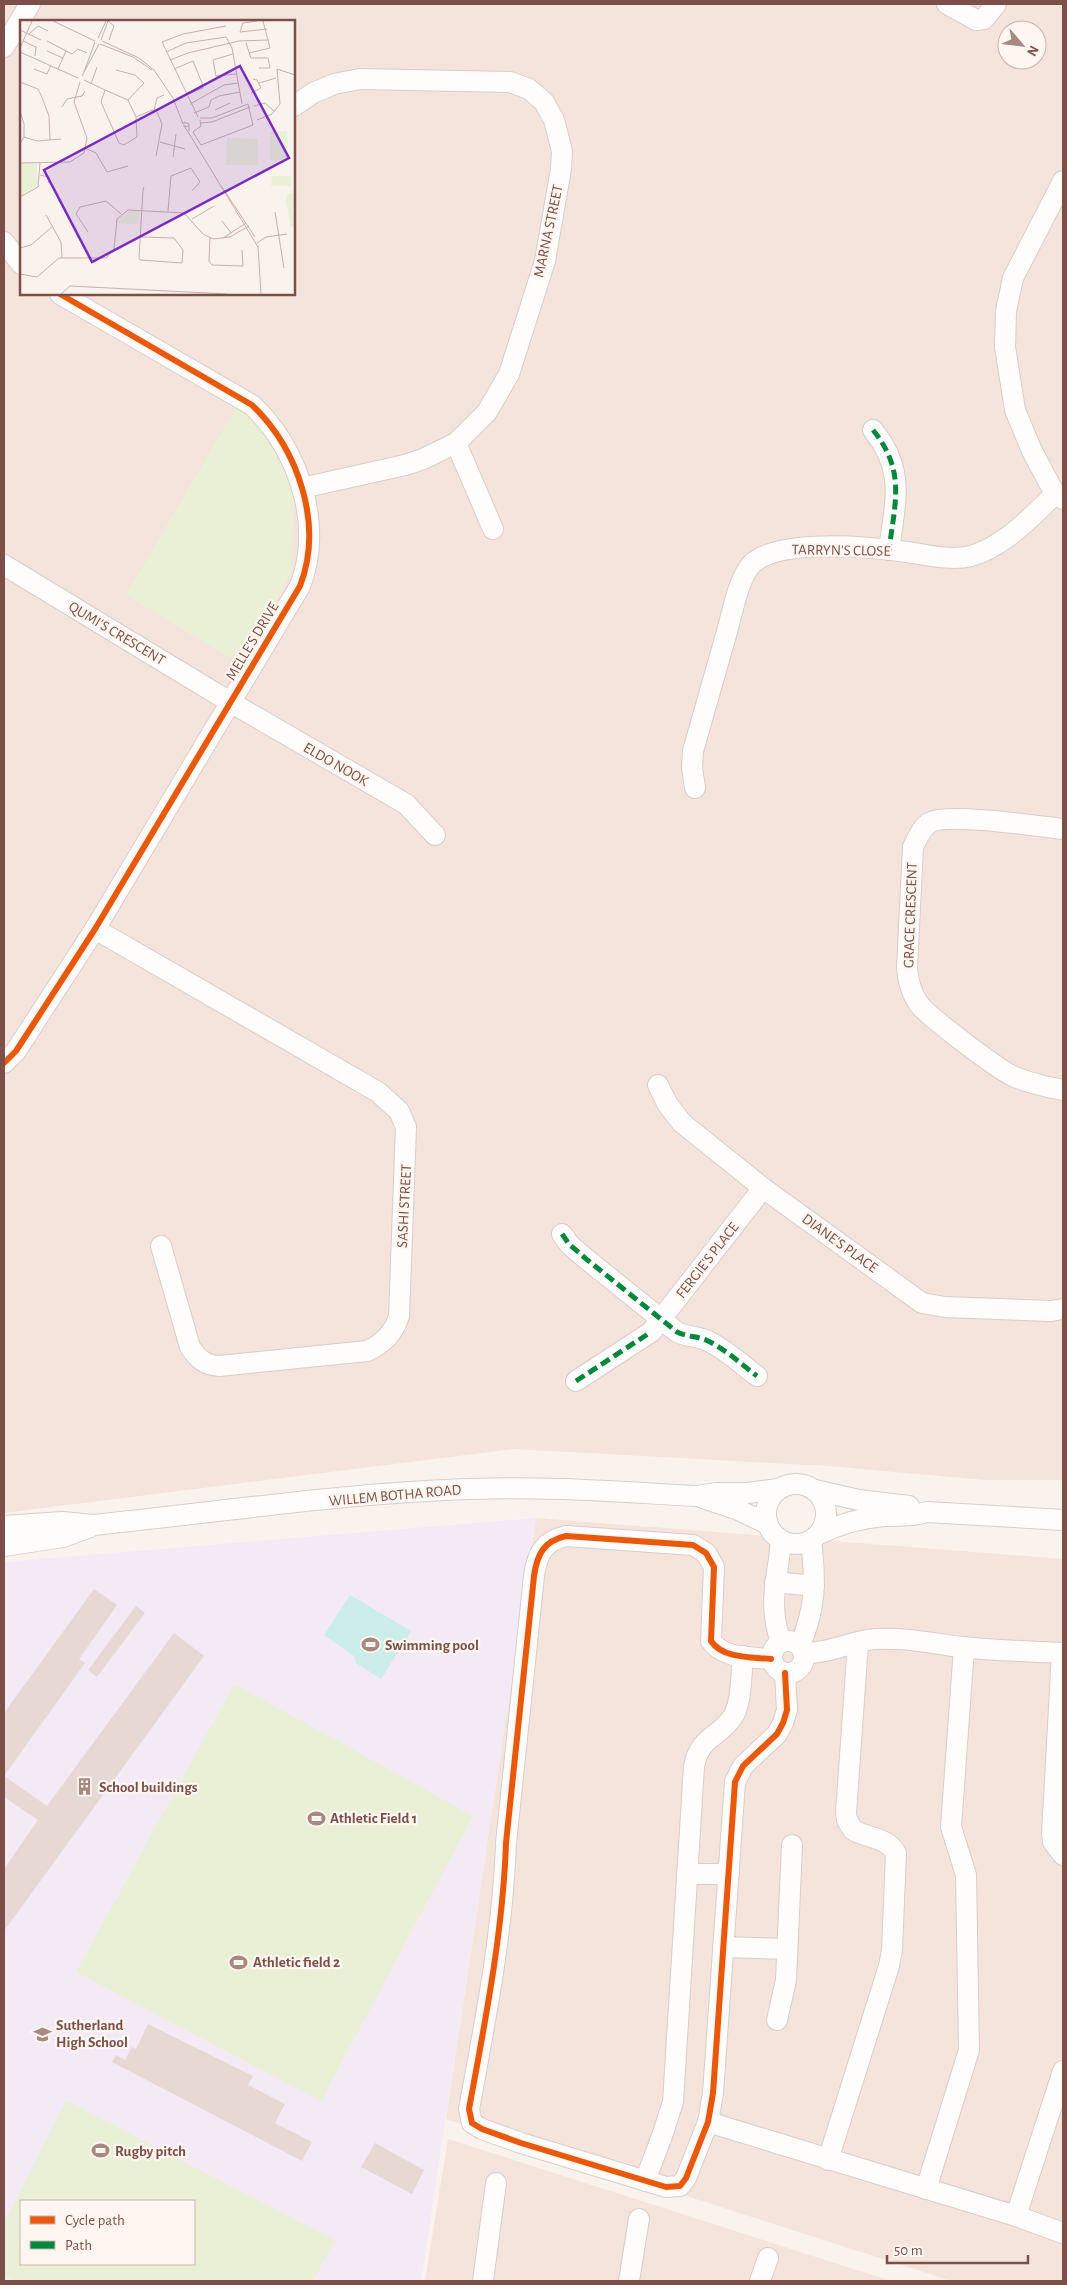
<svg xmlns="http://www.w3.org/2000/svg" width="1067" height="2285" font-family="'Alegreya Sans',sans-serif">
<rect width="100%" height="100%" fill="#f9f2ed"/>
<!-- residential -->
<g fill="#f4e4dc" fill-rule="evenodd">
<path d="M4,4H1063V1480H985L828,1466L513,1449L4,1513ZM21,21H294V294H21ZM1007,30H1037V60H1007Z"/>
<path d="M536,1518L1063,1559V2281H952L446,2119Z"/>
<path d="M448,2139L891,2281H425Z"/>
</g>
<!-- education -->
<path fill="#f3eaf5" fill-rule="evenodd" d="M536,1518L421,2281H4V1562ZM21,2201H194V2264H21Z"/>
<!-- green -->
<g fill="#eaf0d6" fill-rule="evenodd">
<path d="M244,394L294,490L291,572L242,665L126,595Z"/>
<path d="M234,1684L473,1816L321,2101L76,1972Z"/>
<path d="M66,2101L335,2240L313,2281H15L4,2275V2223ZM21,2201H194V2264H21Z"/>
</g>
<!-- water -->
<path fill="#cdedea" d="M350,1595L411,1631L381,1679L356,1663L354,1656L324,1635Z"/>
<!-- building -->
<g fill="#e6d9d4">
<path d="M94,1589L117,1605L79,1659L85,1663L4,1776V1713Z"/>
<path d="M136,1606L145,1613L97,1677L88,1670Z"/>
<path d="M174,1633L204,1656L4,1931V1869L38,1820L4,1797V1776L47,1806Z"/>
<path d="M148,2024L253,2076L248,2085L285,2104L275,2123L312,2142L302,2161L112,2062L116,2055L125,2060L132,2047L136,2049Z"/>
<path d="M375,2143L424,2170L412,2194L361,2167Z"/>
</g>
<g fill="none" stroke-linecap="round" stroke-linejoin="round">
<defs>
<g id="minor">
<path d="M947,4L976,20L984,19L996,4"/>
<path d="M4,47L30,4"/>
<path d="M294,106L313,93L334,84L360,79L510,82L529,89L544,102L554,120L562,151L561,169L545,261L509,374L487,412L456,443L423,459L405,465L302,488"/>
<path d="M1063,181L1013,278L1006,311L1005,347L1015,410L1032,451L1055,494L1063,499"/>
<path d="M4,242L21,264"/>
<path d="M873,430C906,471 895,502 889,550"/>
<path d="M456,443L493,529"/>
<path d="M4,565L230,702L406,804L435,835"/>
<path d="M695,788L692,767L693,751C704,712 715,673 726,635C732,615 738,578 752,564C778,538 871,547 907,552C927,555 951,561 971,556C1005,546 1030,518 1055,494"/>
<path d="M1063,829C1038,826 950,813 931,822C922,826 917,839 913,847L907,968C908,981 911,992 918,1003C927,1016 1000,1071 1015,1077C1031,1084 1047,1087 1063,1090"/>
<path d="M95,929L378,1092L399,1111L406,1127L399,1316C394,1333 383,1344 367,1351L219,1366C205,1365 198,1359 190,1347L161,1246"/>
<path d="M4,1063L16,1051L95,929L300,586C324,524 298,449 252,405L60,294"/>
<path d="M658,1085L668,1105L682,1123L763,1188L922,1303L945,1307L1051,1311L1063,1309"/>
<path d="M562,1234L569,1244L585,1258L677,1332C687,1337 698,1336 708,1341C725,1349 741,1364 757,1376"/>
<path d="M576,1381L651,1332L763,1188"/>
<circle cx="796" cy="1514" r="30"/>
<path d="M815,1490L859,1500L909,1506"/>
<path d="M703,1498L736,1509L768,1524"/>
<path d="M4,1526L62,1522L94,1525C219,1512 345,1493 470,1489C546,1486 621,1492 697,1496L716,1493H747L779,1489"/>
<path d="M819,1534C840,1524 860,1518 884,1516C898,1515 913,1517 927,1512L1063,1520"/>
<path d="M781,1540C778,1579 767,1603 781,1642"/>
<path d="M4,1546L63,1537L90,1527"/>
<path d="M775,1582L814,1586"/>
<circle cx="788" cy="1657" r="16"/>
<path d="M800,1645C816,1608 816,1580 811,1541"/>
<path d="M804,1653C829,1654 851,1641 875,1639C905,1637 934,1644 963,1647C996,1651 1030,1651 1063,1653"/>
<path d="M1062,1653L1052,1834L1053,1842L1063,1855"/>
<path d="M771,1659C752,1657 723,1659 711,1641L714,1567L706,1553L693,1545L566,1536C544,1541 537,1554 534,1576L506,1843C503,1932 485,2022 469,2109L472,2123L482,2129L521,2143L666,2187L680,2186L686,2178L708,2122L713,2093L735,1782L743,1766L777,1734L783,1723L787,1710L785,1673"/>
<path d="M687,1874H729"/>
<path d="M723,1947L786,1949"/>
<path d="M777,2020L786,1980L792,1845"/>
<path d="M708,2122L1016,2216L1063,2233"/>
<path d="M828,2160L889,1966L892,1950L896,1853C887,1837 867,1838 853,1830L847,1820L846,1813L858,1643"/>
<path d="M645,2181L662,2136L673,2102L694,1766C700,1735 721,1737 734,1715C742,1699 741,1674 743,1656"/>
<path d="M926,2189L969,2050L966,1875L951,1827L964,1648"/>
<path d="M1016,2216L1063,2071"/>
<path d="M483,2281L496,2183"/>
<path d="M629,2281L639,2219"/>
<path d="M760,2281L768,2258"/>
</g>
</defs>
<!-- minor casing -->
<use href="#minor" stroke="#d9cdca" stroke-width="22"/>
<!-- minor -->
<use href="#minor" stroke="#fefdfc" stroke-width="20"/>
<!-- quiet -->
<g stroke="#00873e" stroke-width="5" stroke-dasharray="10 5" stroke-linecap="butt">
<path d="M873,430C906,471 895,502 889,550"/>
<path d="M562,1234L569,1244L585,1258L677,1332C687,1337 698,1336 708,1341C725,1349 741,1364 757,1376"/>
<path d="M576,1381L651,1332"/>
</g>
<defs>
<g id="cycleway">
<path d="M4,1063L16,1051L95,929L300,586C324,524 298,449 252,405L60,294"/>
<path d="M771,1659C752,1657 723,1659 711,1641L714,1567L706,1553L693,1545L566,1536C544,1541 537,1554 534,1576L506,1843C503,1932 485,2022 469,2109L472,2123L482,2129L521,2143L666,2187L680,2186L686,2178L708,2122L713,2093L735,1782L743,1766L777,1734L783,1723L787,1710L785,1673"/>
</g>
</defs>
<!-- cycleway casing -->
<use href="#cycleway" stroke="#fff6f1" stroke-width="9"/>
<!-- cycleway -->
<use href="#cycleway" stroke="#e8590c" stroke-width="6"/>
</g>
<!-- icons -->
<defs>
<symbol id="stadium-bare" viewBox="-9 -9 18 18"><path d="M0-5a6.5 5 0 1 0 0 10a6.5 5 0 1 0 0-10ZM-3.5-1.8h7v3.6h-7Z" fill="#a88982" stroke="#fff6f1" stroke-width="2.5" paint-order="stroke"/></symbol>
<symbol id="building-bare" viewBox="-9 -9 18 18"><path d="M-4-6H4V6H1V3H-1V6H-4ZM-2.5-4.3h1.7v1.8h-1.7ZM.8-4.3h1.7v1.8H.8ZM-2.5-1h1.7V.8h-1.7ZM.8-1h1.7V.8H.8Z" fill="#a88982" stroke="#fff6f1" stroke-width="2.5" paint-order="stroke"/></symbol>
<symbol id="school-bare" viewBox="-9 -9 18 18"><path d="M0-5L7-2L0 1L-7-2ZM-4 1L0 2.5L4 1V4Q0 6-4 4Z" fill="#a88982" stroke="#fff6f1" stroke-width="2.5" paint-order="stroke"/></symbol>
</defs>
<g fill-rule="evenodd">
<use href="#stadium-bare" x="358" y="1632" width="25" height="25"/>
<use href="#building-bare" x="72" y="1774" width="25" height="25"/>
<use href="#stadium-bare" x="304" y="1806" width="25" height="25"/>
<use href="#stadium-bare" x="226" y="1950" width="25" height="25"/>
<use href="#school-bare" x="30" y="2022" width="25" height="25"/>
<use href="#stadium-bare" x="88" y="2138" width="25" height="25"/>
</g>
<g text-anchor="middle" stroke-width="4.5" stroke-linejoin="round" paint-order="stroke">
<!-- street labels -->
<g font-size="15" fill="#7c5048" stroke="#fff6f1">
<text transform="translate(548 231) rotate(-78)" y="5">MARNA STREET</text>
<text transform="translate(841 550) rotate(1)" y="5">TARRYN'S CLOSE</text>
<text transform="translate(117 633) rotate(31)" y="5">QUMI'S CRESCENT</text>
<text transform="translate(252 641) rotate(-59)" y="5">MELLE'S DRIVE</text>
<text transform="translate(336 764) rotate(30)" y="5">ELDO NOOK</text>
<text transform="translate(910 915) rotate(-88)" y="5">GRACE CRESCENT</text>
<text transform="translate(404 1206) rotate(-87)" y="5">SASHI STREET</text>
<text transform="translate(840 1243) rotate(36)" y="5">DIANE'S PLACE</text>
<text transform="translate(707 1260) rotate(-52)" y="5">FERGIE'S PLACE</text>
<text transform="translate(395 1495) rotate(-5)" y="5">WILLEM BOTHA ROAD</text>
</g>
<!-- poi labels -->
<g font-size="15" font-weight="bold" fill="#7c5048" stroke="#fff6f1" text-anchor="start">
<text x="385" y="1650">Swimming pool</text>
<text x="99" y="1792">School buildings</text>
<text x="330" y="1823">Athletic Field 1</text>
<text x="253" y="1967">Athletic field 2</text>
<text x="56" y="2030">Sutherland<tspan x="56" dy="17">High School</tspan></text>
<text x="115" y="2156">Rugby pitch</text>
</g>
</g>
<!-- overview -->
<g transform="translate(20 20)">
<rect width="275" height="275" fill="#f9f2ed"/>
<path d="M250,111H267L268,140H250ZM207,118L238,119V145H206ZM17,143V166L0,177V144ZM252,156H271V166H251ZM275,173V206L271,207L266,181L267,174ZM108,191H119L118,204L95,203Z" fill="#eaf0d6"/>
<path fill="none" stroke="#c7b1ab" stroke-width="1" d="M33,1L75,21M88,1L94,6L89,20M237,1L223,3L220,12L247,9M0,10L21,20M9,14L18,6L28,11M78,18L86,1M81,20L88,1M3,21L16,27L15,36M27,21L52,34L58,29L67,33M82,21L119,38L134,50L153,78L163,104M226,23L231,38H248L250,48H239M80,24L113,37L132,50M0,28L12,1M27,31L43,38M0,32L58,58M146,32L166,23L206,17L212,28L222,84M229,33L250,28L243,1M213,34L193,40L196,56L216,54M150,40L168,33L219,21L249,20M14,49L27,54L31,45M38,49L46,31M154,49L173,41L182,63L183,68L166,75M96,50L115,55L124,63L108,80M64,52L75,22M62,56L79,24M64,60L85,70M0,62L18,69L21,75L29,96L30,120M239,63L256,58M71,64L77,47M85,70L108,80L116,97L117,117L104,125L99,123L81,82ZM231,73L241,68L237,60L233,59M170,84L204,65L218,63M234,86L245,83L254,91M42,87L47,79L62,76L65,71M134,90L137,78L144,75M195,90L210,83M0,91L4,104V117L0,124M174,93L189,87L191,80L199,76L220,72M116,97L132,90L137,92L142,104L136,136M178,97L142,22L163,14L206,6M180,100L181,106L173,112L181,125L233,105L228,84L192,98H180M237,100L252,94L260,84L257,49L275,55M181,103L192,102L230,87M168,106L164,107V102L169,104V111M165,107L238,227M4,117L17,121L41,119M140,122L165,129M67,129L76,133L87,152L108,146M153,137L156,114M0,143L50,142L64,133L67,118L54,82L60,62M20,155L29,157V163M202,167L235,217M0,177L18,167L20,143M148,191L151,156L171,148L180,162L172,171M255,192L264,248M26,195L41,222L42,238M172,199L194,186M202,201L211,213M68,212L56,194L60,187L86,181L101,194M121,217L154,218L163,230L162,243L120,240L119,238L123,170L124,167M190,218L189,241L192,245L223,246L222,230M203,218L226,203M237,223L246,217L267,214M238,226L241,274M0,228L11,225L33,206M0,254L17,257L39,238H86L94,229L97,199L108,190L164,193L183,214L193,219L210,217L229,206M41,274L50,266L207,274"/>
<path fill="#7b2cbf" fill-opacity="0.15" stroke="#7b2cbf" stroke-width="2.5" d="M220,46L269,138L72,242L24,150Z"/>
<rect width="275" height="275" fill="none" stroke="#7c5048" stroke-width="2.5"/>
</g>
<!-- border -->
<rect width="1067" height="2285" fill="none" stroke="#7c5048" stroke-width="10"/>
<!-- legend -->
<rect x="20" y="2200" width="175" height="65" fill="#fff6f1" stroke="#cbb4ad"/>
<rect x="30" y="2216" width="25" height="8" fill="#e8590c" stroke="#cbb4ad"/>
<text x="65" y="2225" font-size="15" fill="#7c5048">Cycle path</text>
<rect x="30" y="2241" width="25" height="8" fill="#00873e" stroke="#cbb4ad"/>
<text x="65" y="2250" font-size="15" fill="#7c5048">Path</text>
<!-- north arrow -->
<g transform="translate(1022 45) rotate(118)"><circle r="24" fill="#fff6f1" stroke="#cbb4ad"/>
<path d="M0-4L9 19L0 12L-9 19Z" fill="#a88982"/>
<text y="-8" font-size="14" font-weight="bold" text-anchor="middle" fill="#7c5048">N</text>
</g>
<!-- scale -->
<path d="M887 2255v8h141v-8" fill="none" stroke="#7c5048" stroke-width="2.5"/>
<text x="894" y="2255" font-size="15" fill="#7c5048" stroke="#fff6f1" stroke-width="4" paint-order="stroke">50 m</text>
</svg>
